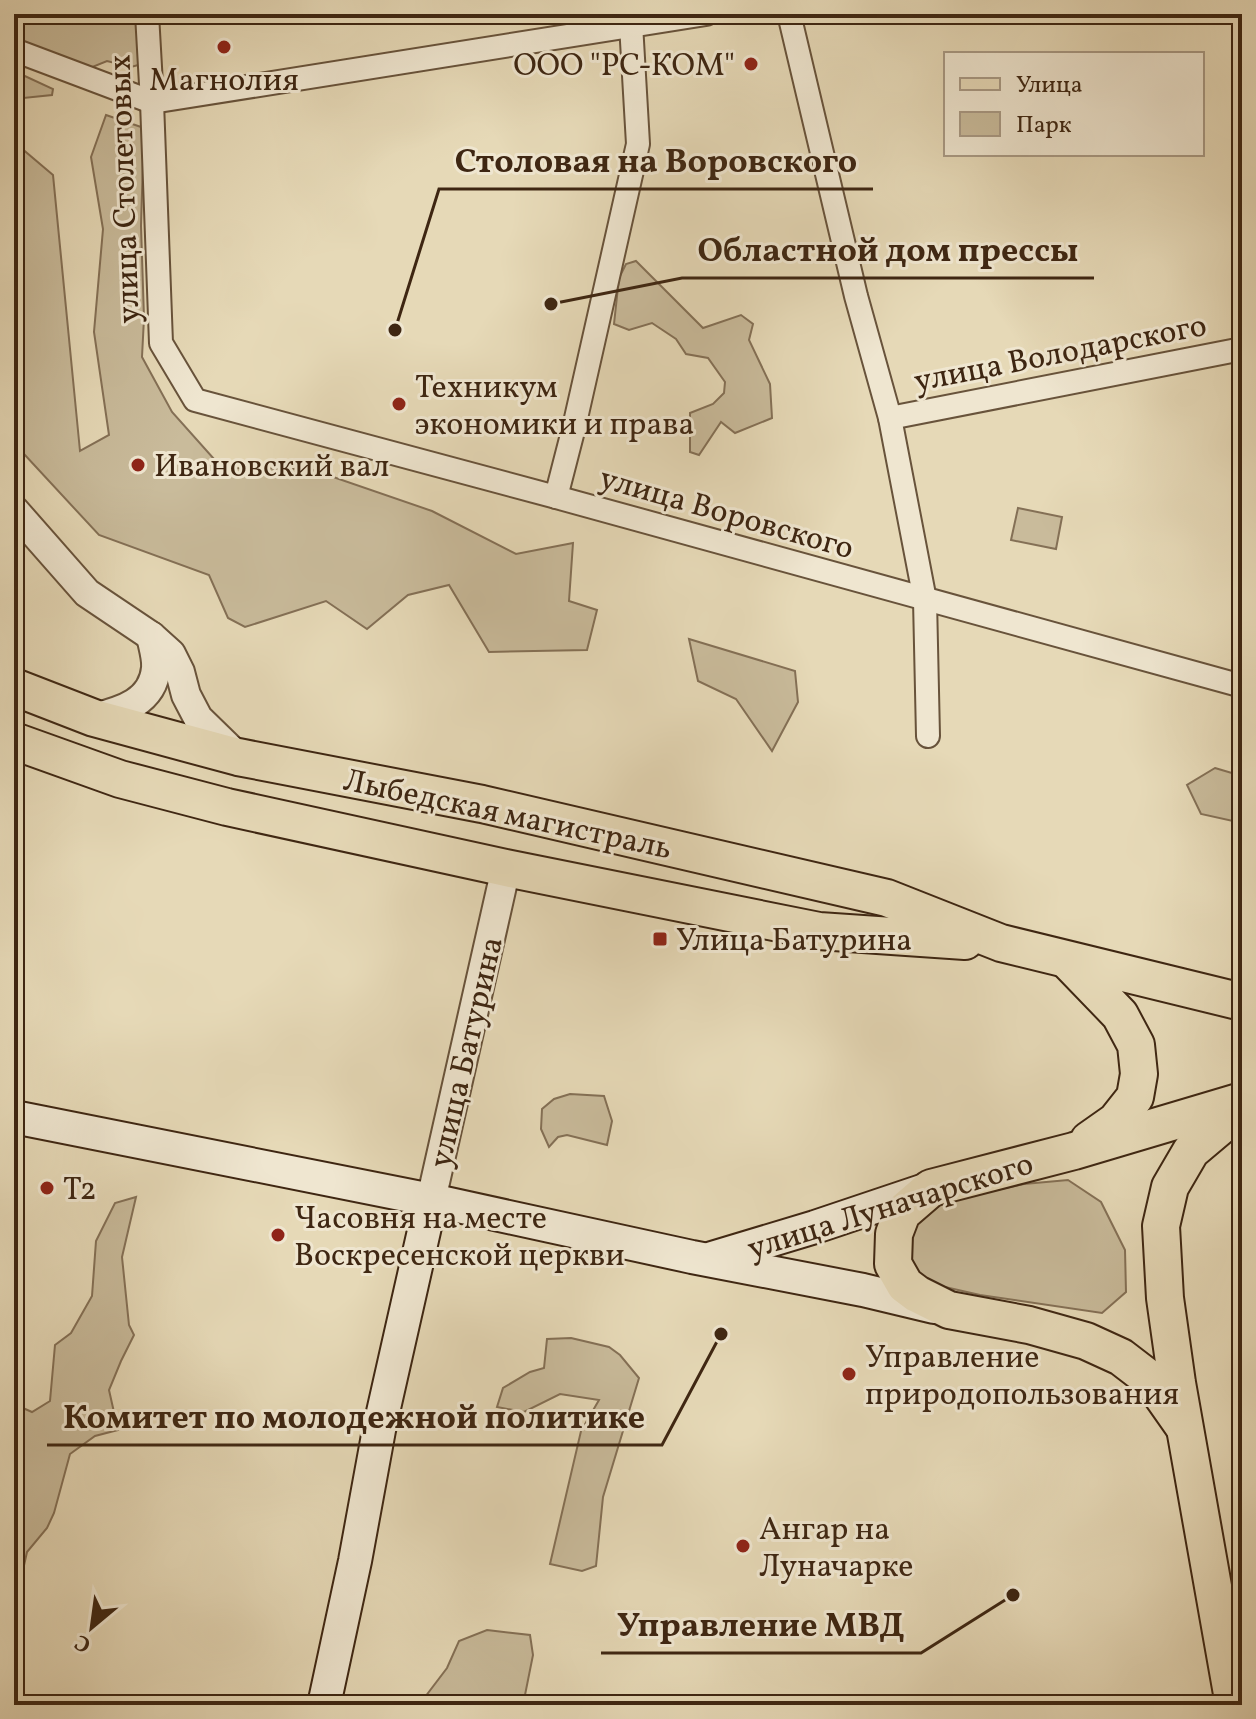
<svg xmlns="http://www.w3.org/2000/svg" width="1256" height="1719" font-family="Vollkorn,serif">
<rect width="100%" height="100%" fill="#e6d9b7"/>
<filter id="stains"><feTurbulence type="fractalNoise" baseFrequency=".0025" numOctaves="4"/><feColorMatrix values="0 0 0 0 .2 0 0 0 0 .09 0 0 0 0 .02 0 0 0 .5 -.17"/></filter>
<radialGradient id="worn" r=".72"><stop offset=".6" stop-color="#630" stop-opacity="0"/><stop offset="1" stop-color="#630" stop-opacity=".3"/></radialGradient>
<!-- green -->
<g fill="#c9bb9b" stroke="#847056" stroke-width="2">
<path d="M14,14H58L90,21L99,20L106,14H139L142,64L131,67L107,61L90,68L14,44Z"/>
<path d="M14,71L53,89L52,95L14,99Z"/>
<path d="M106,115L144,128L141,226L144,318L142,357L172,412L222,468L310,469L432,511L516,554L573,543L569,601L597,610L587,650L489,652L449,585L408,595L367,629L326,601L245,627L228,618L209,575L99,535L24,454L14,405V142L53,175L80,451L109,435L94,332L103,229L91,157Z"/>
<path d="M636,261L703,328L741,315L753,324L749,340L770,384L772,418L735,433L721,422L699,455L690,452V413L713,404L724,393L725,382L708,358L686,354L676,339L652,323L629,330L614,324L619,278L626,264Z"/>
<path d="M1018,508L1062,517L1056,549L1011,540Z"/>
<path d="M689,639L795,671L798,702L772,751L736,699L698,681Z"/>
<path d="M1215,768L1242,776V823L1201,814L1187,785Z"/>
<path d="M570,1094L604,1096L612,1121L607,1145L567,1135L558,1137L549,1147L541,1129L542,1109L554,1099Z"/>
<path d="M1068,1180L1101,1202L1125,1250L1126,1292L1102,1313L980,1295L923,1282L906,1265L913,1223L928,1210L957,1199L1024,1184Z"/>
<path d="M136,1197L122,1257L129,1325L134,1335L121,1361L109,1390L118,1430L95,1436L70,1454L54,1513L47,1528L27,1552L14,1610V1404L32,1412L50,1401L55,1345L71,1333L92,1296L96,1241L115,1203Z"/>
<path d="M571,1338L609,1347L620,1355L639,1378L603,1497L596,1566L582,1571L550,1564L581,1431L599,1400L560,1394L524,1412L497,1407L503,1388L530,1372L544,1368L547,1339Z"/>
<path d="M487,1630L530,1635L533,1655L523,1705H419L447,1668L459,1641Z"/>
</g>
<g fill="none" stroke-linecap="round" stroke-linejoin="round">
<defs>
<g id="minor">
<path d="M147,14L152,102L161,343L195,400L556,497L1242,686"/>
<path d="M789,14L856,296L890,418L925,600L928,736"/>
<path d="M14,50L152,102L706,14"/>
<path d="M890,418L1242,349"/>
<path d="M556,497L574,427L638,144L631,24"/>
</g>
<g id="tertiary">
<path d="M14,510L87,593L151,636L171,654L180,672L186,695L198,718L237,756"/>
<path d="M94,718C122,711 153,702 156,668C157,659 153,646 151,636"/>
<path d="M431,1200L506,868"/>
</g>
<g id="secondary">
<path d="M14,1117L431,1200L692,1257L863,1290L934,1307"/>
<path d="M712,1258L815,1227L931,1188"/>
<path d="M324,1705L355,1561L379,1430L431,1200"/>
</g>
<g id="primary">
<path d="M14,687L94,718L238,757L482,804L887,898L1001,943L1242,1002"/>
<path d="M14,741L120,779L227,807L506,868L819,931L965,941"/>
<path d="M1067,960L1120,1015L1136,1045L1139,1074L1135,1097L1116,1121L1089,1140"/>
<path d="M1184,1427L1151,1380L1121,1357L1086,1341L1029,1325L949,1310L917,1294L905,1285L893,1264L894,1234L902,1213L931,1188L1074,1151L1242,1101"/>
<path d="M1234,1705L1177,1383L1165,1298L1161,1226L1170,1187L1191,1151L1242,1108"/>
</g>
</defs>
<!-- minor casing -->
<use href="#minor" stroke="#68533b" stroke-width="26"/>
<!-- tertiary casing -->
<use href="#tertiary" stroke="#68533b" stroke-width="32"/>
<!-- secondary casing -->
<use href="#secondary" stroke="#3e2612" stroke-width="36"/>
<!-- primary casing -->
<use href="#primary" stroke="#3e2612" stroke-width="40"/>
<!-- minor -->
<use href="#minor" stroke="#efe6d0" stroke-width="22"/>
<!-- tertiary -->
<use href="#tertiary" stroke="#efe6d0" stroke-width="28"/>
<!-- secondary -->
<use href="#secondary" stroke="#efe6d0" stroke-width="32"/>
<!-- primary -->
<use href="#primary" stroke="#e6d9b7" stroke-width="36"/>
</g>
<!-- markers -->
<g fill="#8f2418" stroke="#efe6d0" stroke-width="3">
<circle cx="224" cy="47" r="8"/>
<circle cx="751" cy="64" r="8"/>
<circle cx="399" cy="404" r="8"/>
<circle cx="138" cy="465" r="8"/>
<rect x="652" y="931" width="16" height="16" rx="4"/>
<circle cx="47" cy="1188" r="8"/>
<circle cx="278" cy="1235" r="8"/>
<circle cx="849" cy="1374" r="8"/>
<circle cx="743" cy="1546" r="8"/>
</g>
<g text-anchor="middle" stroke-width="6" stroke-linejoin="round" paint-order="stroke">
<!-- poi labels -->
<g font-size="32" fill="#3e2612" stroke="#efe6d0" text-anchor="start">
<text x="735" y="75" text-anchor="end">ООО "РС-КОМ"</text>
<text x="224" y="90" text-anchor="middle">Магнолия</text>
<text x="415" y="397">Техникум<tspan x="415" dy="37">экономики и права</tspan></text>
<text x="154" y="476">Ивановский вал</text>
<text x="676" y="950">Улица Батурина</text>
<text x="63" y="1199">T2</text>
<text x="294" y="1228">Часовня на месте<tspan x="294" dy="37">Воскресенской церкви</tspan></text>
<text x="865" y="1367">Управление<tspan x="865" dy="37">природопользования</tspan></text>
<text x="759" y="1539">Ангар на<tspan x="759" dy="37">Луначарке</tspan></text>
</g>
<!-- street labels -->
<g font-size="32" fill="#3e2612" stroke="#efe6d0">
<text transform="translate(123 189) rotate(-92)" y="11">улица Столетовых</text>
<text transform="translate(1060 352) rotate(-11)" y="11">улица Володарского</text>
<text transform="translate(727 512) rotate(16)" y="11">улица Воровского</text>
<text transform="translate(508 813) rotate(12)" y="11">Лыбедская магистраль</text>
<text transform="translate(465 1052) rotate(-77)" y="11">улица Батурина</text>
<text transform="translate(890 1205) rotate(-17)" y="11">улица Луначарского</text>
</g>
</g>
<!-- callouts -->
<path fill="none" stroke="#3e2612" stroke-width="3" d="M395 330L439 189H873M551 304L682 278H1094M721 1334L662 1445H47M1013 1595L921 1653H601"/>
<g fill="#3e2612" stroke="#efe6d0" stroke-width="3">
<circle cx="395" cy="330" r="8"/>
<circle cx="551" cy="304" r="8"/>
<circle cx="721" cy="1334" r="8"/>
<circle cx="1013" cy="1595" r="8"/>
</g>
<g font-size="34" text-anchor="middle" font-weight="bold" fill="#3e2612" stroke="#efe6d0" stroke-width="6" stroke-linejoin="round" paint-order="stroke">
<text x="656" y="172">Столовая на Воровского</text>
<text x="888" y="261">Областной дом прессы</text>
<text x="354" y="1428">Комитет по молодежной политике</text>
<text x="761" y="1636">Управление МВД</text>
</g>
<!-- margin -->
<rect width="1256" height="1719" fill="none" stroke="#e6d9b7" stroke-width="48"/>
<rect x="16" y="16" width="1224" height="1687" fill="none" stroke="#3e2612" stroke-width="4"/>
<rect x="24" y="24" width="1208" height="1671" fill="none" stroke="#3e2612" stroke-width="2"/>
<!-- legend -->
<rect x="944" y="52" width="260" height="104" fill="#efe6d0" stroke="#a89984" stroke-width="2"/>
<rect x="960" y="78" width="40" height="12" fill="#e6d9b7" stroke="#a89984" stroke-width="2"/>
<text x="1016" y="92" font-size="24" fill="#3e2612">Улица</text>
<rect x="960" y="112" width="40" height="24" fill="#c9bb9b" stroke="#a89984" stroke-width="2"/>
<text x="1016" y="132" font-size="24" fill="#3e2612">Парк</text>
<!-- north arrow -->
<g transform="translate(92 1627) rotate(209)" stroke="#efe6d0" stroke-width="6" paint-order="stroke">
<path d="M0-6L14 30L0 20L-14 30Z" fill="#3e2612"/>
<text y="-12" font-size="22" font-weight="bold" text-anchor="middle" fill="#3e2612">С</text>
</g>
<rect width="100%" height="100%" filter="url(#stains)"/>
<rect width="100%" height="100%" fill="url(#worn)"/>
</svg>
